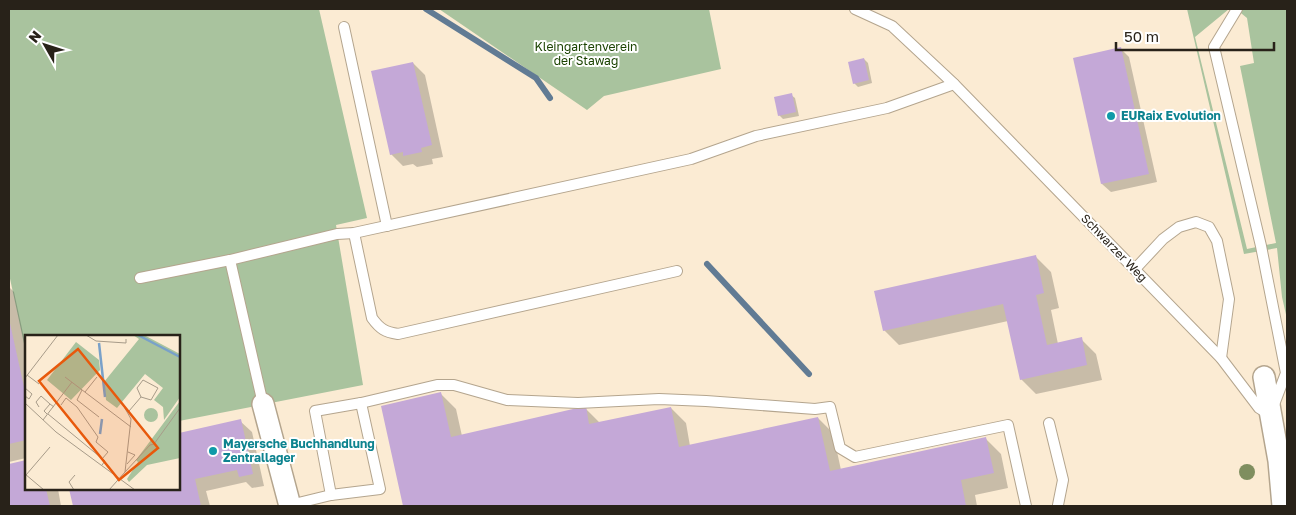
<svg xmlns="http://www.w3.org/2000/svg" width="1296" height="515" font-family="'Golos Text',sans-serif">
<rect width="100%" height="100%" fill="#fbebd3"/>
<!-- green -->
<g fill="#a9c39e">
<path d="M9,9H319L367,218L336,225L363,385L179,421V336H26V353L9,274Z"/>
<path d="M439,9H709L721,69L604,96L587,110Z"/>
<path d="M1187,9H1229L1195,37L1247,249L1276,243L1240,66L1254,63L1247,18L1236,9H1287V319L1282,297L1277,248L1244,254Z"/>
</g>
<!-- shadow -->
<g fill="#0003">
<path d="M1120,48L1129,57L1157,182L1111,192L1102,184L1075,59Z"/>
<path d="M864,59L868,63L872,83L858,87L854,83Z"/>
<path d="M413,63L425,75L443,157L432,159L433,164L417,167L413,164L403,166L391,154Z"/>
<path d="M791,95L795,98L799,116L783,119L779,115Z"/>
<path d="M1036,257L1051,272L1059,308L1051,310L1058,344L1081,339L1096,354L1102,380L1036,394L1021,379L1008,321L899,345L884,330Z"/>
<path d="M9,287L14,292L26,347V458L9,462Z"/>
<path d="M441,394L456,409L462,436L585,408L600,423L671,408L686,423L690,446L818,418L833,433L841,470L986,439L1001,454L1008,488L975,495L977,506H405L382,407Z"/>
<path d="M240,421L252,432L264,486L252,488L246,482L206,491L210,506H74L70,489H179V434Z"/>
<path d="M26,462V489H58L61,506H9V465Z"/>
</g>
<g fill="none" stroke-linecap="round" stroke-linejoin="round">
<!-- stream -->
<g stroke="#617b94" stroke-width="6">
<path d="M426,9L536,78L550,98"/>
<path d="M707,264L809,374"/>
</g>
</g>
<!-- building -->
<g fill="#c4a8d7">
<path d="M1121,47L1149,174L1101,184L1073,58Z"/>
<path d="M864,58L869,80L853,84L848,62Z"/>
<path d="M413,62L432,145L421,148L422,152L403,156V152L390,155L371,71Z"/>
<path d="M792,93L796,112L778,116L774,97Z"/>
<path d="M1036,255L1044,293L1036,295L1047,345L1082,337L1087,365L1020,380L1003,304L883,331L874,291Z"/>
<path d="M9,319L26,396V440L9,444Z"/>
<path d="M441,392L451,437L586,406L589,424L671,407L679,447L818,417L830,471L986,437L994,473L961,480L966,506H403L381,406Z"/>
<path d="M241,419L253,474L239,477L237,470L195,479L201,506H73L69,489H179V433Z"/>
<path d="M26,460V489H46L50,506H9V464Z"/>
</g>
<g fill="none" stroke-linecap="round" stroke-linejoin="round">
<defs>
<g id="lane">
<path d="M855,9L892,26L954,84L1221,358L1259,408L1270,415L1286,373L1261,246L1214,47L1237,9"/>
<path d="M344,27L387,226"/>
<path d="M354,233L372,318C380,329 385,332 398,334L677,271"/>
<path d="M230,260L263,404"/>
<path d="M1135,269L1163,239L1179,227L1196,222L1209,227L1217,241L1229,299L1221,358"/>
<path d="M140,278L230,260L337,234L354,233L691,159L756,136L887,108L954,84"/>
<path d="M1049,423L1063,480L1058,505"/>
<path d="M331,495L315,411L361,403L437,385H454L507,400L578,403L659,399L706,401L815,409L830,407L840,448L855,457L1008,425L1026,506"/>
<path d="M290,505L331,495L380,489L361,403"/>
</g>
<g id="street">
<path d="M1264,377L1279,461L1283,506"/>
<path d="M263,404L290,506"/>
</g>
</defs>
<!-- lane casing -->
<use href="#lane" stroke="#b4a58e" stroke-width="12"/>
<!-- street casing -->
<use href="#street" stroke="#b4a58e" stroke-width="24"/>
<!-- lane -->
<use href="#lane" stroke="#fff" stroke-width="10"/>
<!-- street -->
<use href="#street" stroke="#fff" stroke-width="21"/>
</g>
<!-- trees -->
<circle fill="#7f8e5f" cx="1247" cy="472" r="8"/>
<!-- markers -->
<g fill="#0f9aa8" stroke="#fff" stroke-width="2">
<circle cx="1111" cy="116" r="5"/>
<circle cx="213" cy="451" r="5"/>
</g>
<g text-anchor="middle" stroke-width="4" stroke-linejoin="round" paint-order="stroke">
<!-- park labels -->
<g font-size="12" fill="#1a4200" stroke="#fff">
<text x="586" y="51">Kleingartenverein<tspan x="586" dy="14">der Stawag</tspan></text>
</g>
<!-- culture labels -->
<g font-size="12" font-weight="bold" fill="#0d838f" stroke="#fff" text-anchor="start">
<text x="1121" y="120">EURaix Evolution</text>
<text x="223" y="448">Mayersche Buchhandlung<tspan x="223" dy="14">Zentrallager</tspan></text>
</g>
<!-- street labels -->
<g font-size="12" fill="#282219" stroke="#fff">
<text transform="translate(1114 248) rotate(46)" y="4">Schwarzer Weg</text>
</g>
</g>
<!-- overview -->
<g transform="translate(25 335)">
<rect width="155" height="155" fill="#fbebd3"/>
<path d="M108,0H119L155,19V62L139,85L138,72L129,65L138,53L120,39L92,73L81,65L79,47L114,4ZM51,7L74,25L75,35L46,65L22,45ZM155,66V123L122,130L104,147L102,144L113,127L111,125ZM119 80a7 7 0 1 1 14 0a7 7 0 1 1-14 0Z" fill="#a9c39e"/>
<path fill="none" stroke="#79a1c9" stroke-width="2.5" d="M113,0L155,22M74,8L80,62M75,99L77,84"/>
<path fill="none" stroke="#a79b89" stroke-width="1" d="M61,0L71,6L101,8V4M2,40L14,49M40,42L106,92M0,43L33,0M0,53L7,59L4,64L0,61M57,55L52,65L74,82M60,57L72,42M0,68L31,97L110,155M97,68L106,84L100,137M36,70L41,63L52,72L73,102L71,107L83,117L77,124M14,72L11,67L16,61L25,69M104,76L116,62L126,65L133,53L118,45L112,53L116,62M22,79L19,76L25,69L29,72M23,79L80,126L77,130M18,85L47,47M102,129L110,120L103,117M100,137L125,110L129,109L155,73M0,139L19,155M1,140L25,112M49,155L44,147L50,140M84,155L100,137"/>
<path fill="#e8590c" fill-opacity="0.15" stroke="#e8590c" stroke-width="2.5" d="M53,14L133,113L94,145L14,46Z"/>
<rect width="155" height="155" fill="none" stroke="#282219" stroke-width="2.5"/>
</g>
<!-- border -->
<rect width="1296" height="515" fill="none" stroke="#282219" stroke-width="20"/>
<!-- north arrow -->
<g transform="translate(45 45) rotate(309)" stroke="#ffffff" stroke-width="4" paint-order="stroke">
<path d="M0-4L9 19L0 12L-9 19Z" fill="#282219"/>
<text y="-8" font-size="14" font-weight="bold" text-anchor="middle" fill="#282219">N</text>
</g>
<!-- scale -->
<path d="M1116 42v8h158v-8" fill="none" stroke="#282219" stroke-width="2.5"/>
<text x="1124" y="42" font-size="15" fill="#282219" stroke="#ffffff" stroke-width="4" paint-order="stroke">50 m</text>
</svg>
